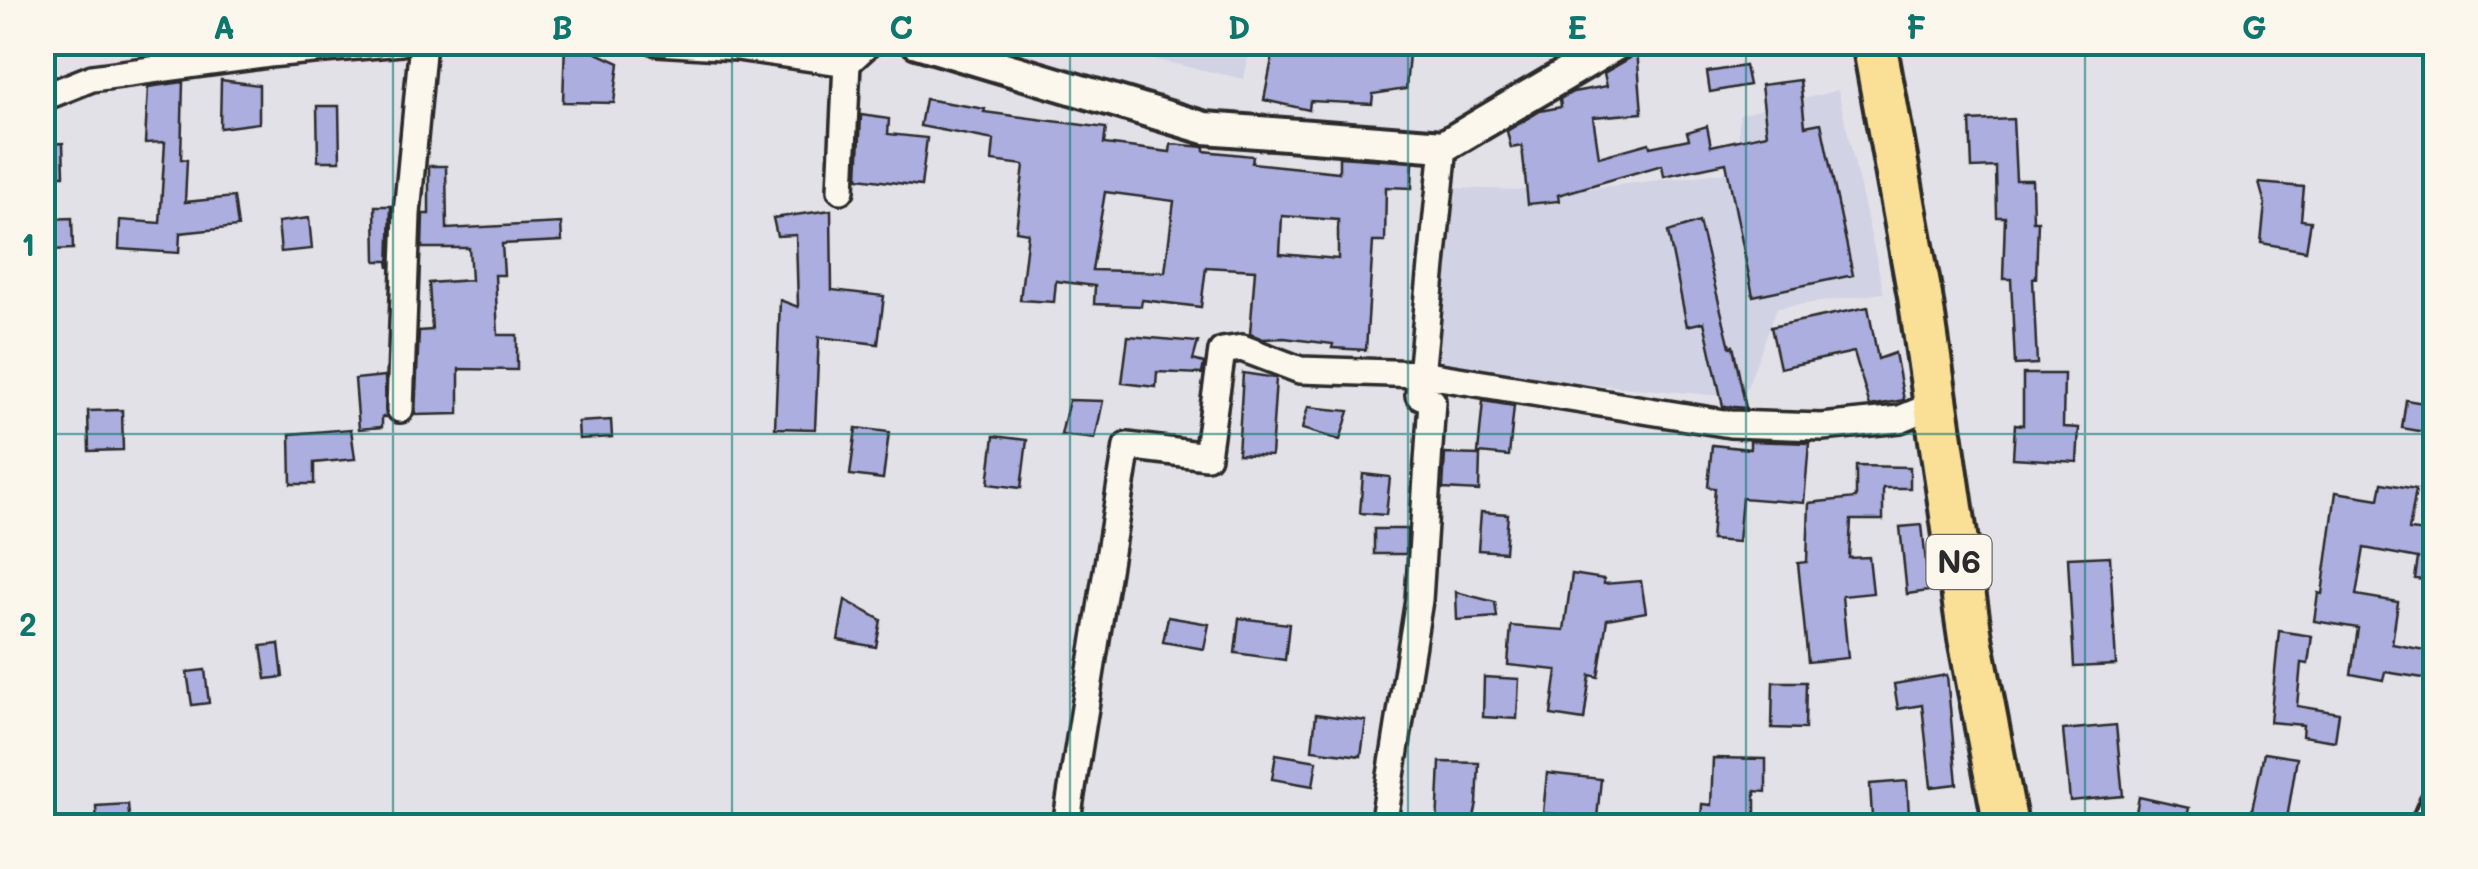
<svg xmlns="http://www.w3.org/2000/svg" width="2478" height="869" font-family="Mali,sans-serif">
<rect width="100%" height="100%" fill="#e3e1e8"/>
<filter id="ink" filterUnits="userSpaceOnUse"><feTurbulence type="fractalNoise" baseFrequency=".01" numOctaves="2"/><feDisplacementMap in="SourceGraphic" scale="20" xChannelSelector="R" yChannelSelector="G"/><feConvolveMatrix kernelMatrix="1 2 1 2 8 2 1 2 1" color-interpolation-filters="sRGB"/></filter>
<g filter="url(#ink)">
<!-- built -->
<g fill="#d2d2e5">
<path d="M1078,43H1251L1244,79Z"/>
<path d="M1838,90L1884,293L1777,308L1743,398L1434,370L1453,188L1564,191L1738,171L1739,115Z"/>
</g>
<!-- building -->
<g fill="#abaedf" stroke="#2b2b2b" stroke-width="2.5" fill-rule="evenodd">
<path d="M565,42H573L619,63L614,103L563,102Z"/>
<path d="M1330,42H1410L1406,89L1373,94L1372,104L1310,101L1309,110L1264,100L1274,49L1329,60Z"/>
<path d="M1637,49L1642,113L1593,117L1599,157L1649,143L1650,147L1689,139L1687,132L1707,126L1711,146L1767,134L1761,85L1800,80L1805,126L1821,123L1853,275L1753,296L1726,163L1664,176L1662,165L1558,195L1559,201L1528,204L1522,146L1511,148L1507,131L1540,111L1561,107L1560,99L1573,92L1607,86L1604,73L1630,58Z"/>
<path d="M1745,66L1749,85L1710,92L1707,72Z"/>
<path d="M221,80L259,85V123L220,128Z"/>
<path d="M183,82L181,159L187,160L185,202L234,197L238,227L180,233L179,253L119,249L120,220L160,223L165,142L145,143L148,87Z"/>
<path d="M925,99L985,109L984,112L1106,128L1104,144L1170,152L1171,144L1204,147V151L1253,156L1252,163L1339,172V157L1413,162L1412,188L1386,187L1385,242H1373L1366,350L1332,348L1333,344L1284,338L1263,339L1250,334L1255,270L1206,267L1201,307L1142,300L1141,306L1094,304L1095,286L1056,281L1054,302L1020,300L1028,233L1016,231L1024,165L992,161L994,140L920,126ZM1105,192L1174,201L1165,272L1092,270ZM1282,216L1338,220V259L1280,254Z"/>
<path d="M317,106H339L340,161H318Z"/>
<path d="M861,115L889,119L888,134L927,138L921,186L858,178Z"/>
<path d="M2013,119L2016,180H2032L2033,221H2038L2036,278L2033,279L2037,364L2015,365L2011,279H2003L2005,217H1997L1996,167L1972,168L1970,121Z"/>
<path d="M63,143L64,175H42V144Z"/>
<path d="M429,166H446L447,229L561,223L562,241L502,244L504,275H495L498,335H517V370L459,369V414L415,415L419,331L432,330L429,283L471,280L469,248H422L423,214H429Z"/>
<path d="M2259,183L2304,187L2301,220L2311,221L2306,251L2261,243L2265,204Z"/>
<path d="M375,206H391L389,268L388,261H376Z"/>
<path d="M831,210L832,290L884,296L878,344L819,337L815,429L775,428L780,300L798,307L796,235L777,236L773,218Z"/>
<path d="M72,218L73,249L50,250L49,219Z"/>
<path d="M309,218L312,249L281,252L278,222Z"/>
<path d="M1699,222L1730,347L1733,346L1746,408L1723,406L1704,322L1687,326L1668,232Z"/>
<path d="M1868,307L1878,359L1895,353L1904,400L1870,406L1854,352L1780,368L1771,327Z"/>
<path d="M1128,336L1198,342L1193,360L1204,363L1202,374L1157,372L1156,387L1122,383Z"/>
<path d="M1243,373L1276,378L1271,456L1238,454Z"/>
<path d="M2023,374H2064L2063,427L2079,428L2077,462L2013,458L2015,424L2023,425Z"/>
<path d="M385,376L386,417H382V427L359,429L355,379Z"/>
<path d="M1069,400L1103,401L1095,439L1061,435Z"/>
<path d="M2406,400L2436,405V434L2402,428Z"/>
<path d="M1483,401L1514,406L1509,456L1478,453Z"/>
<path d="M1308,407L1349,411L1340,440L1302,429Z"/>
<path d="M122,410L123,450L89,451L88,411Z"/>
<path d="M611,420L612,437L579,439L578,422Z"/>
<path d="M856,428L889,432L883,479L850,475Z"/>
<path d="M351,429L355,459L314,463V484H291L290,434Z"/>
<path d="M994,436L1027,440L1021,488L988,484Z"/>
<path d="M1750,441L1809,443L1804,503L1742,498L1738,542L1711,540L1715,488L1708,487L1712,445L1750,449Z"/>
<path d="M1445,454L1480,455L1479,491L1443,489Z"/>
<path d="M1856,466L1910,467V488H1883V520H1851L1849,558L1869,557L1873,593L1842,596L1848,658L1808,662L1798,563L1807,562L1809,503L1856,498Z"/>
<path d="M1363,474L1390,477L1386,515L1360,513Z"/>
<path d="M2382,483L2416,489L2409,530L2436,533V581L2415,579L2418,558L2364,548L2356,595L2398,602L2392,644L2436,652V680L2385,672L2383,680L2351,674L2358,628L2314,621L2318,593L2322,594L2336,492L2379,499Z"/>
<path d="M1481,512L1508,514L1505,552L1478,550Z"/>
<path d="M1922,525L1929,591L1907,594L1900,527Z"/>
<path d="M1374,529H1407L1406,554H1374Z"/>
<path d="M2110,556L2116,665L2074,667L2068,558Z"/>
<path d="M1572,574L1604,579V584L1641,581L1646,612L1607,619L1598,677L1590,675L1584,720L1551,715L1557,670L1508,665L1511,626L1564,630Z"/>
<path d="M1456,592L1495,602L1497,617L1457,620Z"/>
<path d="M845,600L881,620L876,647L838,640Z"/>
<path d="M1168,617L1209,624L1204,649L1163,642Z"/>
<path d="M1239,618L1289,624L1285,660L1235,653Z"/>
<path d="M2279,631L2312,636L2308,664L2301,663L2297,706L2339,713L2335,741L2302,736L2303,725L2270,722Z"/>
<path d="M279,644L283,677L266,679L261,646Z"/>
<path d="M205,670L209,703L192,705L187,672Z"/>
<path d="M1947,675L1957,784L1931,787L1922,705L1898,709L1894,684Z"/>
<path d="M1484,677L1519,679L1517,719L1483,717Z"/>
<path d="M1773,682H1806L1805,729L1772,728Z"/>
<path d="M1316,714L1366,721L1361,756L1312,750Z"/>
<path d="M2116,725L2123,796L2070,801L2063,730Z"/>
<path d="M2264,753L2297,758L2286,825L2250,819Z"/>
<path d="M1276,754L1317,761L1313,786L1272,779Z"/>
<path d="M1713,758L1766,759V792L1755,791V826H1701L1702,804L1711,805Z"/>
<path d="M1440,762L1479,763L1477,804L1472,826H1437Z"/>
<path d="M1547,773L1601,779L1597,818L1543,813Z"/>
<path d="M1907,781L1909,815L1872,817L1870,784Z"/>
<path d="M2139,797L2189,808L2185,826H2153L2134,822Z"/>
<path d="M128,804L130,826H97L96,806Z"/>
</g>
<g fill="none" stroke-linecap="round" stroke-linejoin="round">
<defs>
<g id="minor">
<path d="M657,42L737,47L847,63L841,190"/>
<path d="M847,63L870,42"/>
<path d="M42,98L92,78L269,54L401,42"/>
<path d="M400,409L407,214L423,42"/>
<path d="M1066,826L1127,446L1207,456L1222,351L1242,348L1300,370L1421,374L1730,424L1822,427L1900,419L1936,404"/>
<path d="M1383,826L1419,600L1432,401L1419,395L1444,146"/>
</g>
<g id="tertiary">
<path d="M917,42L1205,128L1444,146L1620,42"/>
<path d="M2426,826L2436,803"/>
</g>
<path id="trunk" d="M1874,42L1920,296L1970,638L2006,826"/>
</defs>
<!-- minor casing -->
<use href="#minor" stroke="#2b2b2b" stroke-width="32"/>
<!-- tertiary casing -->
<use href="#tertiary" stroke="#2b2b2b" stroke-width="38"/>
<!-- trunk casing -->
<use href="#trunk" stroke="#2b2b2b" stroke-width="50"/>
<!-- minor -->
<use href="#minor" stroke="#fbf7ec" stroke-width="25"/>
<!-- tertiary -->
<use href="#tertiary" stroke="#fbf7ec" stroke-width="30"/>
<!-- trunk -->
<use href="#trunk" stroke="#fadf96" stroke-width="42"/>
</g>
</g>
<!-- grid -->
<path fill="none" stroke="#0f766e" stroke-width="2.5" stroke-opacity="0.55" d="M393,42V826M732,42V826M1070,42V826M1408,42V826M1746,42V826M2085,42V826M42,434H2436"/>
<g text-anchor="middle" stroke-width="10" stroke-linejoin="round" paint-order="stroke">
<!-- shield labels -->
<rect fill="#fbf7ec" stroke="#696865" stroke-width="2.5" x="1926.5" y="535" width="65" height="54" rx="8"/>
<g font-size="32" font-weight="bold" fill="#2b2b2b">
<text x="1959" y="573">N6</text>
</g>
</g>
<!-- margin -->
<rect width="2478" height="869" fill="none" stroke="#fbf7ec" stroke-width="110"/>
<rect x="55" y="55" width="2368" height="759" fill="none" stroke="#0f766e" stroke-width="4"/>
<g font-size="32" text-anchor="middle" font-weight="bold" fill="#0f766e">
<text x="224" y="39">A</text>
<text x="562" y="39">B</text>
<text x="901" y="39">C</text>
<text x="1239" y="39">D</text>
<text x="1577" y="39">E</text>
<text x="1916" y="39">F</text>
<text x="2254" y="39">G</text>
<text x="28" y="256">1</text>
<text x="28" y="636">2</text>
</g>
</svg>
